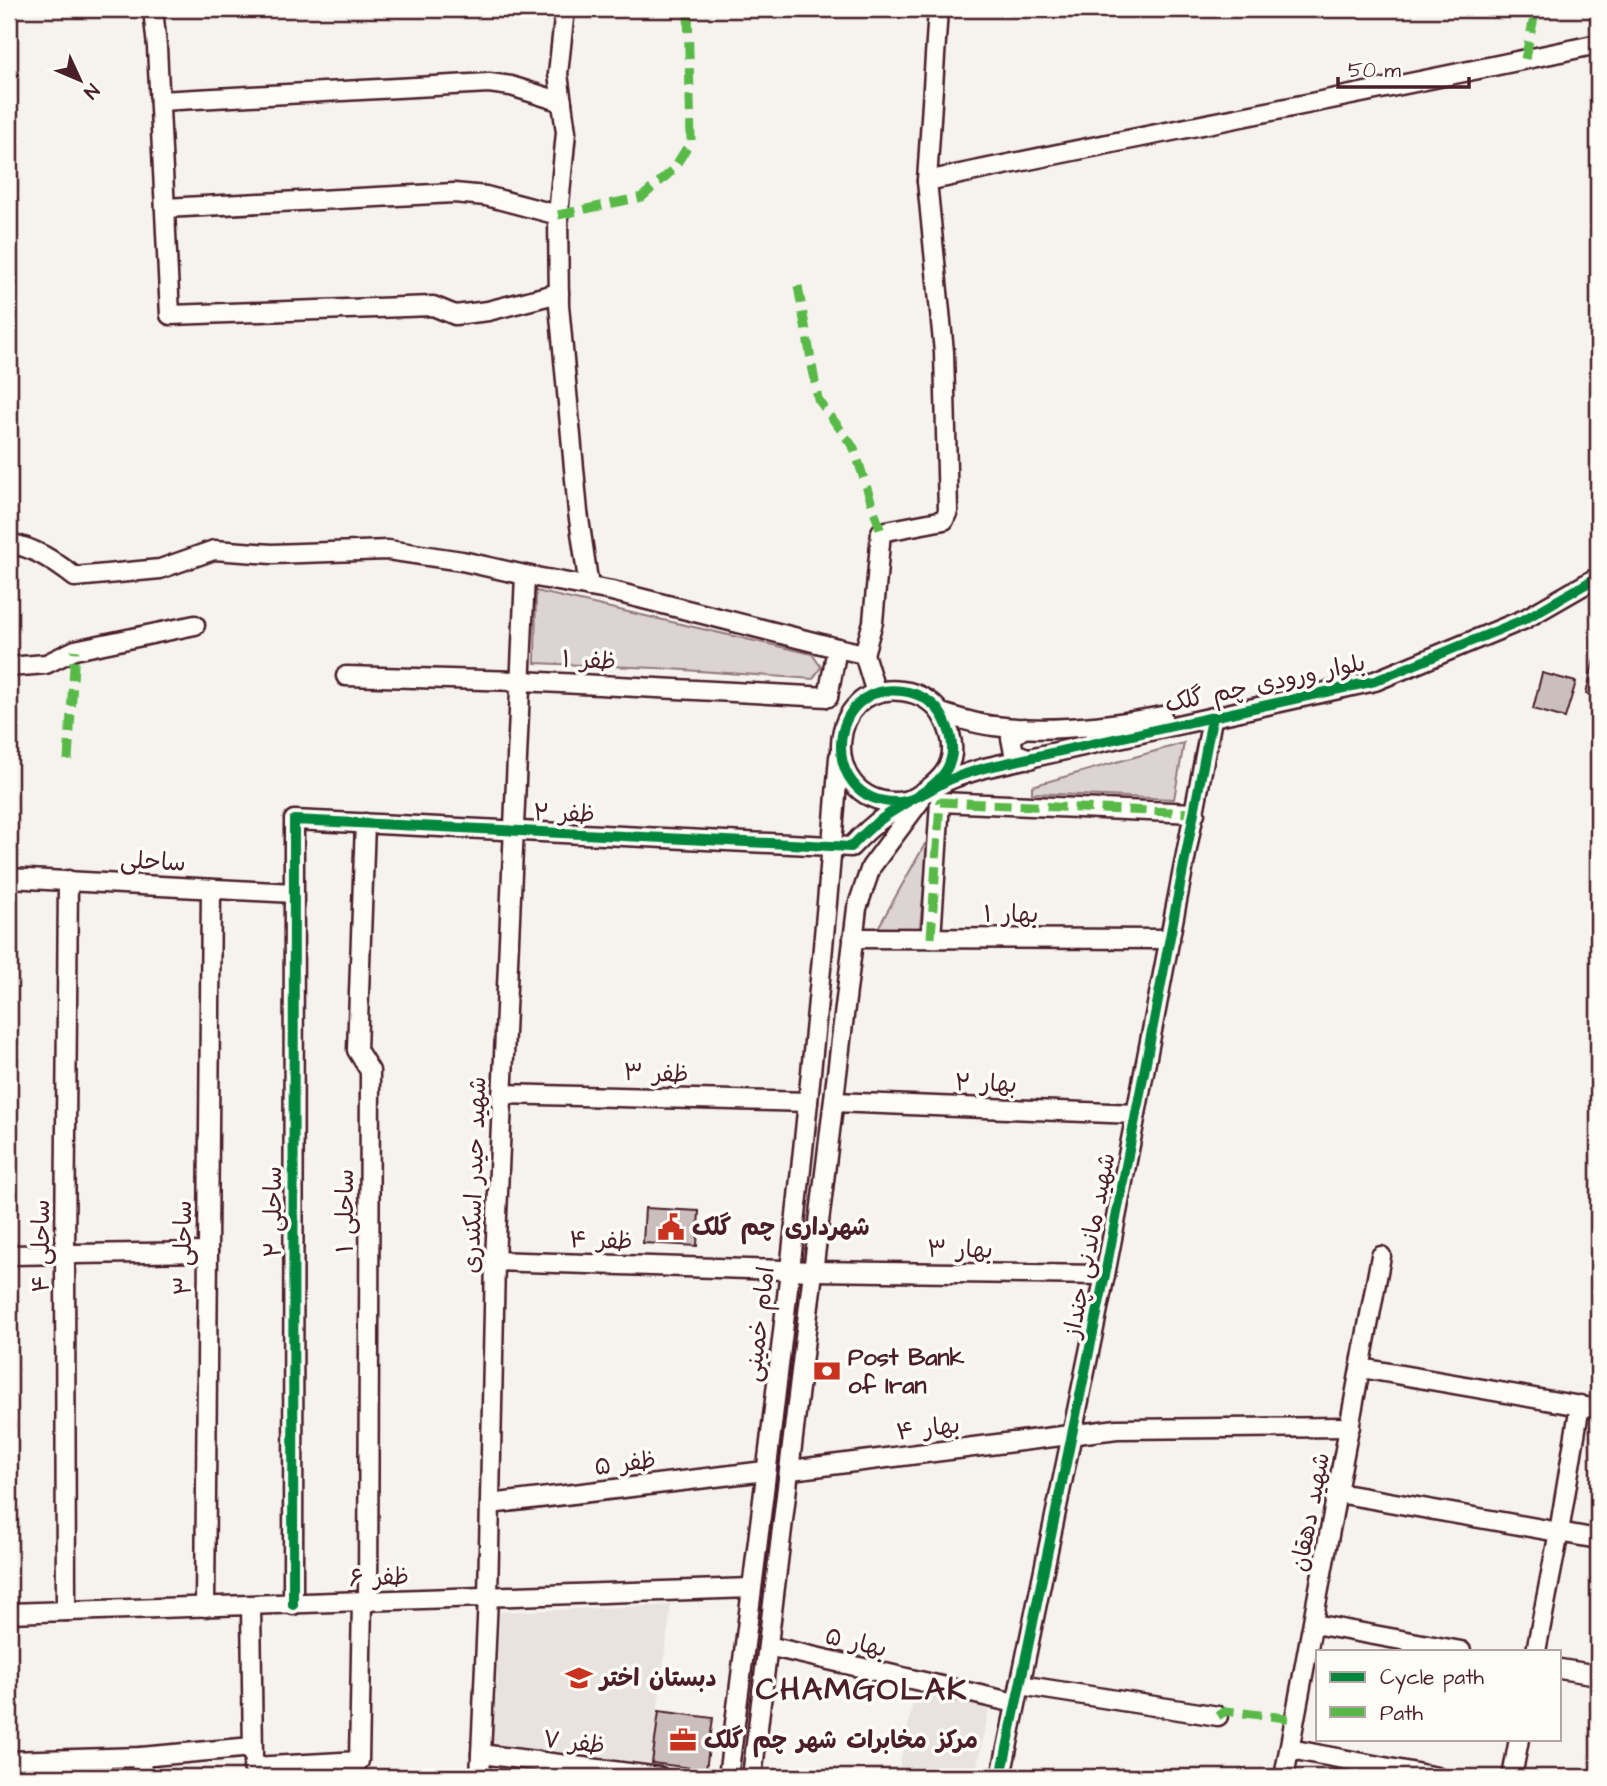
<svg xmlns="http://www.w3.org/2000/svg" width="1607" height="1786" font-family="'Architects Daughter','Playpen Sans Arabic',sans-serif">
<rect width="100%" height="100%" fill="#f6f3ef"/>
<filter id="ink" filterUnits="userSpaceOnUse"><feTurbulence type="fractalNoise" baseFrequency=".0143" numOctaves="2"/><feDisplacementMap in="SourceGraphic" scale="14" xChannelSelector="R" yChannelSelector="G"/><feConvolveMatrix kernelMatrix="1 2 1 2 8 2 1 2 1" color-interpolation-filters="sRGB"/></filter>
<g filter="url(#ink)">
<!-- built -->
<g fill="#e9e3e0">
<path d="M671,1605L651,1763L493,1744L500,1612Z"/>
<path d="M915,1692L990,1704L975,1777H897Z"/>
</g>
<!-- green -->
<g fill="#dcd4d2" stroke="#937a7e" stroke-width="2">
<path d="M536,591L812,654L821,667L813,679L656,668L535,663Z"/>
<path d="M1184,743L1174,799L1032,793V786Z"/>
<path d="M925,844L928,845L920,927L918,930H879L878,928Z"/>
</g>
<!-- building -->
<g fill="#cbbfbe" stroke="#4a1f2b" stroke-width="2">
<path d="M1597,646L1598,647V696L1586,694Z"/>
<path d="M1542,673L1576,682L1565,718L1533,709Z"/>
<path d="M645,1208L699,1211L697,1246L643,1243Z"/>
<path d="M659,1711L713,1718L706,1770L652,1763Z"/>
</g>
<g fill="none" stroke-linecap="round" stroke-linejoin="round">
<defs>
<g id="minor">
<path d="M153,9L157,47L170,315L433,306L455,315L488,311L559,293"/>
<path d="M565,9L558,74L566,132L558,215L559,305L578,512L589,587"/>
<path d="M160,101L489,83L511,86L562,102"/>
<path d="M927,181C1150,134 1375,92 1598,44"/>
<path d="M165,208L454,193L486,196L558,215"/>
<path d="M9,543C35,548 54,561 75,577L160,569L214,550L272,554L388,550L462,561L525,575L612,591L837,648L828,697"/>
<path d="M837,648L864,654L876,693"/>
<path d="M864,654L873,622L881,532L944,520L948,511L944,352L927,181L938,9"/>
<path d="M9,667L46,664L75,650L195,625"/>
<path d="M346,676L522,681L828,697"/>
<path d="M941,713C958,718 976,724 994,726C1048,733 1108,726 1162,716"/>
<path d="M1024,728L1011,738L1014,753L1030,759"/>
<path d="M365,823L357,1050L370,1071L368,1602"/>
<path d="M9,878L294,893"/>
<path d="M853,938L1170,939"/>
<path d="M931,938L940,802L1195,813"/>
<path d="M502,1094L808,1102"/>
<path d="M834,1102L1136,1114"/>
<path d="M9,1255L208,1252"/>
<path d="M495,1261L814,1271L1105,1275"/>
<path d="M1361,1368L1598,1409"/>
<path d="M791,1470L1117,1429L1350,1427"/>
<path d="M1338,1493L1598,1539"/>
<path d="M490,1504L765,1471"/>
<path d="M293,1605L294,820L851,847C862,835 874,824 887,815C923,791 972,774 944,719C936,703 920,693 902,691C826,681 818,801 895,802C915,802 931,788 949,780C960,775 972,772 984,768L1375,681L1525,619L1598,577"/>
<path d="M251,1606L253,1756"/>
<path d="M205,1607L211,889"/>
<path d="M66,1611L65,1254L68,880"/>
<path d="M9,1613L751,1588"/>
<path d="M1314,1624L1461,1651"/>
<path d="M768,1646L1015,1703"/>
<path d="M1536,1651L1559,1532L1580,1405"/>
<path d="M1560,1669L1598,1675"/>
<path d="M1020,1685L1218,1716"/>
<path d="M1290,1749L1437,1777"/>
<path d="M481,1754L660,1777"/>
<path d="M141,1757L142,1777"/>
<path d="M9,1761L141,1757L252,1747"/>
<path d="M253,1767L359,1761L362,1602"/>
<path d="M480,1777L488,1597L495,1261L525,575"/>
<path d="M728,1777C772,1438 813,1098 839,757"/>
<path d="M752,1777L857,908L871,867L920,801"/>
<path d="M1001,1777L1105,1275L1212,719"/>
<path d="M1284,1777L1381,1256"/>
<path d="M1512,1777L1519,1739"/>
</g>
</defs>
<!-- minor casing -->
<use href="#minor" stroke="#4a1f2b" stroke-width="23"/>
<!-- minor -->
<use href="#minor" stroke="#fdfcf7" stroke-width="18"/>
<!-- quiet -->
<g stroke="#58b947" stroke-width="9" stroke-dasharray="18 9" stroke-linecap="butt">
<path d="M1525,59L1536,9"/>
<path d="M558,215L642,197L673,170L691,141L688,9"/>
<path d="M798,286L818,399L854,448L881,532"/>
<path d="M68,760L75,650"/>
<path d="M931,938L940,802L1195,813"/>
<path d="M1218,1716L1226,1711L1295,1719"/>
</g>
<defs>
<g id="cycleway">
<path d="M293,1605L294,820L851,847C862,835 874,824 887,815C923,791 972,774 944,719C936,703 920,693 902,691C826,681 818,801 895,802C915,802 931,788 949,780C960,775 972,772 984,768L1375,681L1525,619L1598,577"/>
<path d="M1001,1777L1105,1275L1212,719"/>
</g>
</defs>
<!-- cycleway casing -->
<use href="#cycleway" stroke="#fdfcf7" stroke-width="15"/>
<!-- cycleway -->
<use href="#cycleway" stroke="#00873e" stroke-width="10"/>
</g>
</g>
<!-- icons -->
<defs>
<symbol id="civic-bare" viewBox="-9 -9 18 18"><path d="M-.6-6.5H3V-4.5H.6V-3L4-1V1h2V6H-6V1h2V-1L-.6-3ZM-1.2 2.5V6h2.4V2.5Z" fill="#c8321e" stroke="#fdfcf7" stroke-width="2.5" paint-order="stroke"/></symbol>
<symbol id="bank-bare" viewBox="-9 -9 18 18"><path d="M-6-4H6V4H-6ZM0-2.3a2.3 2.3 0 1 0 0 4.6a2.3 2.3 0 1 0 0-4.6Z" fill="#c8321e" stroke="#fdfcf7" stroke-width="2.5" paint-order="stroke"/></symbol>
<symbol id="school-bare" viewBox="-9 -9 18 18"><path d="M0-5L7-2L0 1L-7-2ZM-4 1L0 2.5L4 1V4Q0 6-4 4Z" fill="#c8321e" stroke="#fdfcf7" stroke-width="2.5" paint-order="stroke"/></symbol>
<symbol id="office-bare" viewBox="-9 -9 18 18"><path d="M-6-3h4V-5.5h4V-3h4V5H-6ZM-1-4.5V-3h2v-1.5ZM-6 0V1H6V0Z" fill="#c8321e" stroke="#fdfcf7" stroke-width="2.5" paint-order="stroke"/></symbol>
</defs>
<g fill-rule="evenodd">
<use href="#civic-bare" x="652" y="1208" width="38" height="38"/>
<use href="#bank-bare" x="808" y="1352" width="38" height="38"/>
<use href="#school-bare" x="560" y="1659" width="38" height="38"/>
<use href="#office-bare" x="664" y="1721" width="38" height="38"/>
</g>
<g text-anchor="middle" stroke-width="7" stroke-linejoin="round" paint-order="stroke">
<!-- street labels -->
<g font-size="24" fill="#4a1f2b" stroke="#fdfcf7">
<text transform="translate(589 660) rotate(3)" y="8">ظفر ۱</text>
<text transform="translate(1265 683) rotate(-12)" y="8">بلوار ورودی چم گلک</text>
<text transform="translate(564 813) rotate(2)" y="8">ظفر ۲</text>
<text transform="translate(153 861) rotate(3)" y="8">ساحلی</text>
<text x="1011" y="922">بهار ۱</text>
<text transform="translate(656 1073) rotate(2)" y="8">ظفر ۳</text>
<text transform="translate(986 1083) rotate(2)" y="8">بهار ۲</text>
<text transform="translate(474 1175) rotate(-88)" y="8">شهید حیدر اسکندری</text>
<text transform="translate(345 1211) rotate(-90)" y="8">ساحلی ۱</text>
<text transform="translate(273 1212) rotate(-90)" y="8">ساحلی ۲</text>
<text transform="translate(601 1240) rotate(2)" y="8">ظفر ۴</text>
<text transform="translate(1089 1245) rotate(-79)" y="8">شهید ماندنی چنداز</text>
<text transform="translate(41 1246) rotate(-90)" y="8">ساحلی ۴</text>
<text transform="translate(183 1248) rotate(-90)" y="8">ساحلی ۳</text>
<text transform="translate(960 1249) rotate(1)" y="8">بهار ۳</text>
<text transform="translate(759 1324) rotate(-83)" y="8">امام خمینی</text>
<text transform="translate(928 1428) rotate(-7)" y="8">بهار ۴</text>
<text transform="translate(625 1463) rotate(-7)" y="8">ظفر ۵</text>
<text transform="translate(1310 1512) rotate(-79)" y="8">شهید دهقان</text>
<text transform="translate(379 1577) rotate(-2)" y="8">ظفر ۶</text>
<text transform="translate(856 1642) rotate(13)" y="8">بهار ۵</text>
<text transform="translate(574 1742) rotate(7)" y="8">ظفر ۷</text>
</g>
<!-- poi labels -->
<g font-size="24" font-weight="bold" fill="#4a1f2b" stroke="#fdfcf7" text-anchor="start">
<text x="692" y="1235">شهرداری چم گلک</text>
<text x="848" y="1365">Post Bank<tspan x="848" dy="28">of Iran</tspan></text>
<text x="600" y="1686">دبستان اختر</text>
<text x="704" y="1748">مرکز مخابرات شهر چم گلک</text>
</g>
<!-- district labels -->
<g font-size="32" font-weight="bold" letter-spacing="2" fill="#4a1f2b" stroke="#fdfcf7">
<text x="862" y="1699">CHAMGOLAK</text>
</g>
</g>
<!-- margin -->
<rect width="1607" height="1786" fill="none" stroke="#fdfcf7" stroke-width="35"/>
<rect x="18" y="18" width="1572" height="1751" fill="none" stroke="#4a1f2b" stroke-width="2.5" filter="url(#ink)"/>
<!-- legend -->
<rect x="1316" y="1650" width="245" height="91" fill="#fdfcf7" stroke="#b5a4a5" stroke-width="2"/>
<rect x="1330" y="1672" width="35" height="10" fill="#00873e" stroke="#b5a4a5" stroke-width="2"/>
<text x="1380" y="1684" font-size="21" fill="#4a1f2b">Cycle path</text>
<rect x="1330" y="1707" width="35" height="10" fill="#58b947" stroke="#b5a4a5" stroke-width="2"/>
<text x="1380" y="1720" font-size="21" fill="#4a1f2b">Path</text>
<!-- north arrow -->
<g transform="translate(80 80) rotate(134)" stroke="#fdfcf7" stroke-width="5" paint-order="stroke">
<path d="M0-5L12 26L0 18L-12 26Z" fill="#4a1f2b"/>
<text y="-10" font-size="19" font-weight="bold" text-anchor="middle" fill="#4a1f2b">N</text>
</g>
<!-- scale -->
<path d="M1338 77v10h131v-10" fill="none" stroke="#4a1f2b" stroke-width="3.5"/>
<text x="1348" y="77" font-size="21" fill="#4a1f2b" stroke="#fdfcf7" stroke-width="5" paint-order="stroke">50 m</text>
</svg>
